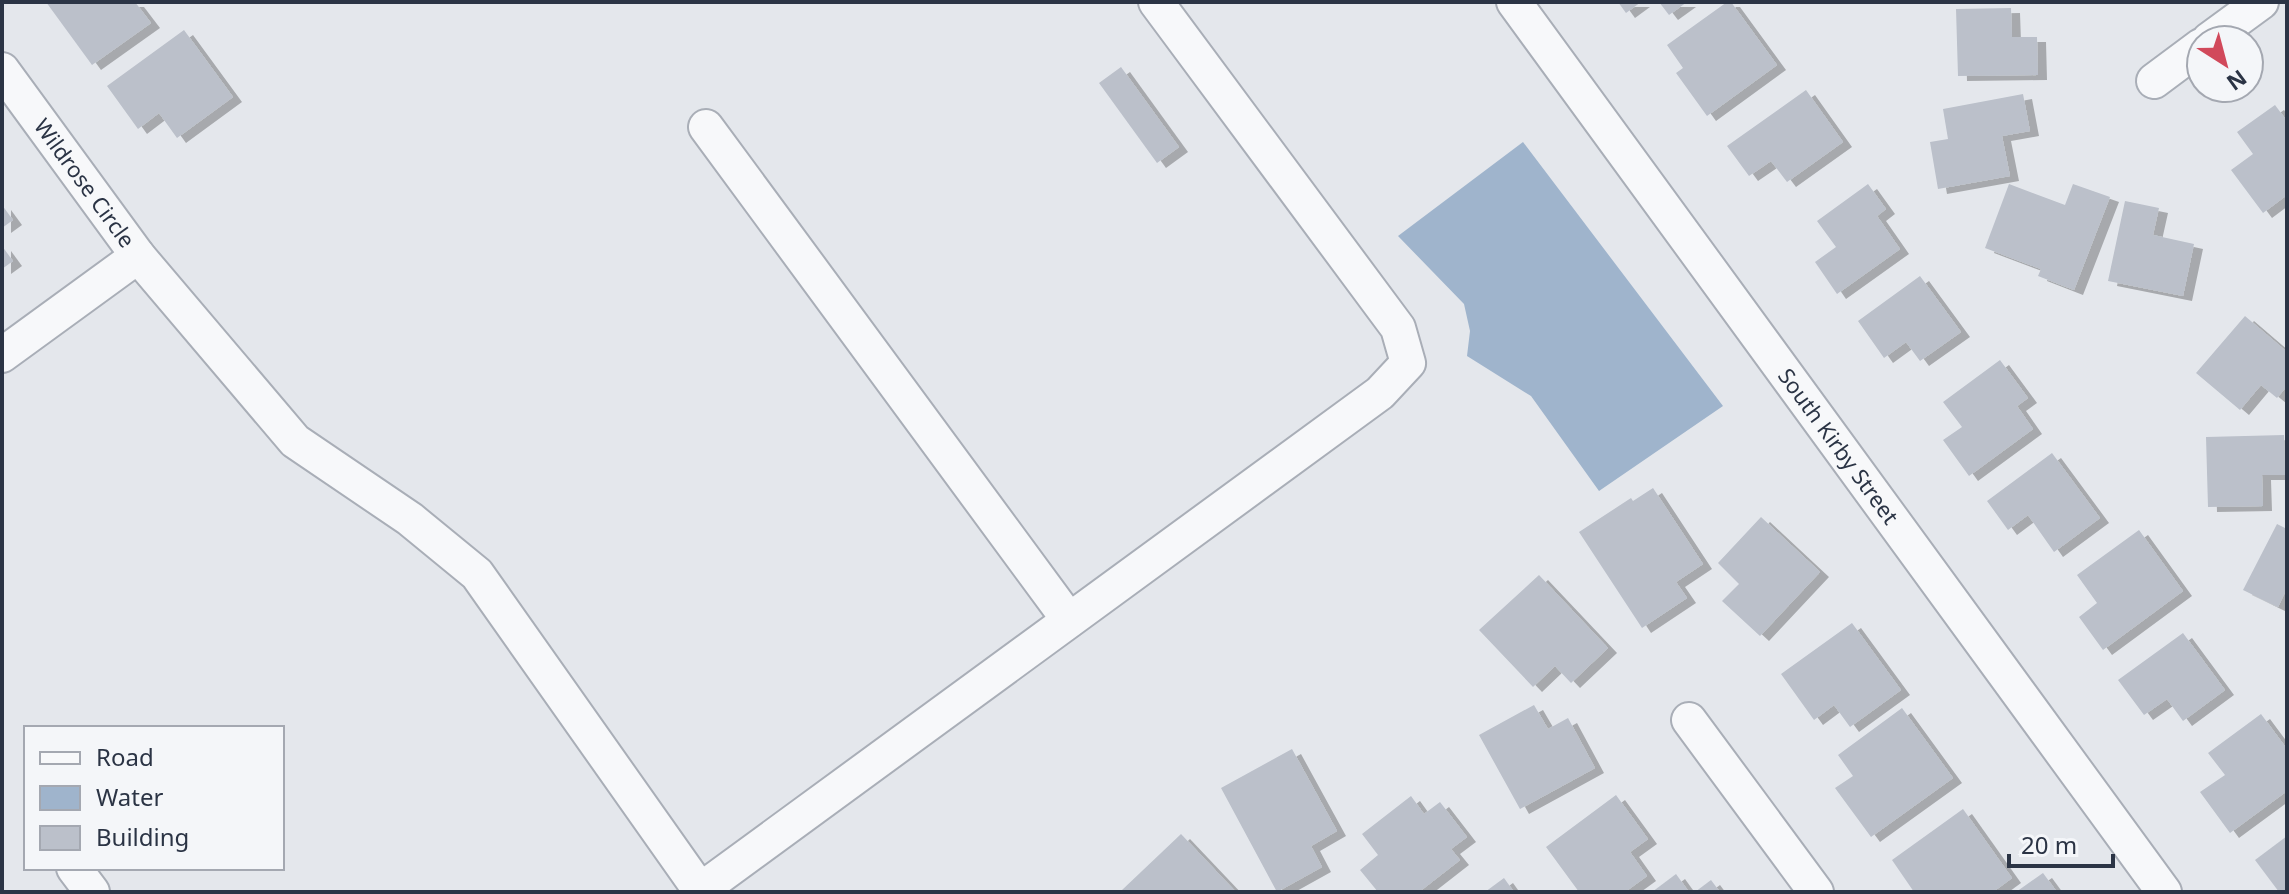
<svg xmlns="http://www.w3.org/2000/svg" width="2289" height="894" font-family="'Noto Sans',sans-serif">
<defs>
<filter id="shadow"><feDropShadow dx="9" dy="5" stdDeviation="0" flood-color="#0004"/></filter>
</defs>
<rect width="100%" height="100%" fill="#e4e7ec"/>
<!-- water -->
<path fill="#9fb4cc" d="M1523,142L1723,406L1599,491L1531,396L1467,356L1470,331L1464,304L1398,236Z"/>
<!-- building -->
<g fill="#bbc0ca" filter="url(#shadow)">
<path d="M46,2H135L151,23L92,65Z"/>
<path d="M1618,2H1641L1626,13Z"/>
<path d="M1659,2H1687L1669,15Z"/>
<path d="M1727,2H1731L1777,65L1707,116L1676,73L1683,68L1667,45Z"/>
<path d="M2011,8L2012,37H2037L2038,75L1958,76L1956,9Z"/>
<path d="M184,30L233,97L177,138L159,113L138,129L107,86Z"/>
<path d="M1121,67L1179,147L1157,163L1099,83Z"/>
<path d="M1806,90L1843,142L1787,182L1771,161L1749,176L1727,146Z"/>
<path d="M2023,94L2030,131L2002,136L2010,176L1938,189L1930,142L1948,139L1943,109Z"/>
<path d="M2275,105L2287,121V195L2263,213L2231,170L2253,154L2237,132Z"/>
<path d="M1868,184L1886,209L1877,216L1900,249L1837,294L1815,262L1836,247L1817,221Z"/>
<path d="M2009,184L2065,205L2073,184L2110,197L2074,290L2038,276L2041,269L1985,248Z"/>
<path d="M2125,201L2159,208L2153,235L2194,244L2183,296L2108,281Z"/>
<path d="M2,205L13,220L2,228Z"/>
<path d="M2,246L13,261L2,269Z"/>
<path d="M1920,276L1961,332L1920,361L1906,342L1884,358L1858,321Z"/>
<path d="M2245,316L2287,352V386L2277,398L2261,385L2240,410L2196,373Z"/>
<path d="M2000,360L2028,398L2017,406L2033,429L1969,476L1943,440L1962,427L1943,402Z"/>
<path d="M2284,435L2285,475H2262L2263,506L2208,507L2206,437Z"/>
<path d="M2052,453L2100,518L2054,552L2028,515L2008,530L1987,501Z"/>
<path d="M1653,488L1703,564L1676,582L1687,598L1642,628L1579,532L1631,498L1633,501Z"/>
<path d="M1761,517L1820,572L1760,636L1722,601L1739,584L1718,563Z"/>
<path d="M2277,524L2287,529V588L2278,607L2243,590Z"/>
<path d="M2139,530L2183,591L2103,650L2079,617L2097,603L2077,575Z"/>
<path d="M1539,575L1608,648L1571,683L1555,666L1533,687L1479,630Z"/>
<path d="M1852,623L1901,690L1850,727L1834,705L1814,720L1781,674Z"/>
<path d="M2183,633L2225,690L2183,721L2167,699L2144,715L2118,680Z"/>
<path d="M1534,705L1548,729L1568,718L1595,768L1520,809L1479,735Z"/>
<path d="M1902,708L1953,778L1871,837L1835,788L1853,776L1838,755Z"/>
<path d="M2261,714L2287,749V791L2230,833L2200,792L2225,775L2208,753Z"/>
<path d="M1292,749L1337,831L1311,846L1322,867L1277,892L1221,788Z"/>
<path d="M1616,795L1648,839L1630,852L1647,876L1625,892H1579L1546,847Z"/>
<path d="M1411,796L1424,814L1440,802L1467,837L1451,849L1460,860L1419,892H1378L1360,870L1378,855L1362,834Z"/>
<path d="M1963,809L2012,878L1993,892H1914L1892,860Z"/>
<path d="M1181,834L1236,892H1123L1122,890Z"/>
<path d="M2287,836V892H2279L2255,860Z"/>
<path d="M2043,873L2057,892H2016Z"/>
<path d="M1676,874L1689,892H1652Z"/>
<path d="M1504,878L1514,892H1485Z"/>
<path d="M1711,880L1720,892H1695Z"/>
</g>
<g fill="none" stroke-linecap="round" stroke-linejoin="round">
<defs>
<g id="minor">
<path id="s1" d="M1514,2L2164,892"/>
<path d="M2209,40L2261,2"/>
<path id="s2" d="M2,70L138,256L295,441L410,519L477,574L700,890"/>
<path d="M2154,81L2201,46"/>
<path d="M706,127L1069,620"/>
<path d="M2,355L138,256"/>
<path d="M1689,720L1816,892"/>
<path d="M74,868L92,892"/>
<path d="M698,892L1380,393L1408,363L1398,328L1156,2"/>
</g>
</defs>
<!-- minor casing -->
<use href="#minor" stroke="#a9aeb7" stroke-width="38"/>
<!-- minor -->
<use href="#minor" stroke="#f7f8fa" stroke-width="34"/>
</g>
<g text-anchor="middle" stroke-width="7" stroke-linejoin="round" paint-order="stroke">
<!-- street labels -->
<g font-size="22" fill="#2b3445" stroke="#f4f6f9">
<text dy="8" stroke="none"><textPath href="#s2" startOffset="140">Wildrose Circle</textPath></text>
<text dy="8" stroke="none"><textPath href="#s1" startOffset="550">South Kirby Street</textPath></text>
</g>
</g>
<!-- border -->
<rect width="2289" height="894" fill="none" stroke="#2b3445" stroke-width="8"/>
<!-- legend -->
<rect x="24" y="726" width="260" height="144" fill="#f4f6f9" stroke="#a4a8b1" stroke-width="2"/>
<rect x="40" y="752" width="40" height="12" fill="#f7f8fa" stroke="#a4a8b1" stroke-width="2"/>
<text x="96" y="766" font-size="24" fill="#2b3445">Road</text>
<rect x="40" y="786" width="40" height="24" fill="#9fb4cc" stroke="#a4a8b1" stroke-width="2"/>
<text x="96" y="806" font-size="24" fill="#2b3445">Water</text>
<rect x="40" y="826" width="40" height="24" fill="#bbc0ca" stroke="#a4a8b1" stroke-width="2"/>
<text x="96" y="846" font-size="24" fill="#2b3445">Building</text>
<!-- north arrow -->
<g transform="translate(2225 64) rotate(144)"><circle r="38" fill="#f4f6f9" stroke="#a4a8b1" stroke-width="2"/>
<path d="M0-6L14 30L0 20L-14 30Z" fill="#d1495b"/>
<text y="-12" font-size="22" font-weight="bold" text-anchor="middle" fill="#2b3445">N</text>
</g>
<!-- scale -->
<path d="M2009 854v12h104v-12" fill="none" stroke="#2b3445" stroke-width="4"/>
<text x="2021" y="854" font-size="24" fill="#2b3445" stroke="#f4f6f9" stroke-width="6" paint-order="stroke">20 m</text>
</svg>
